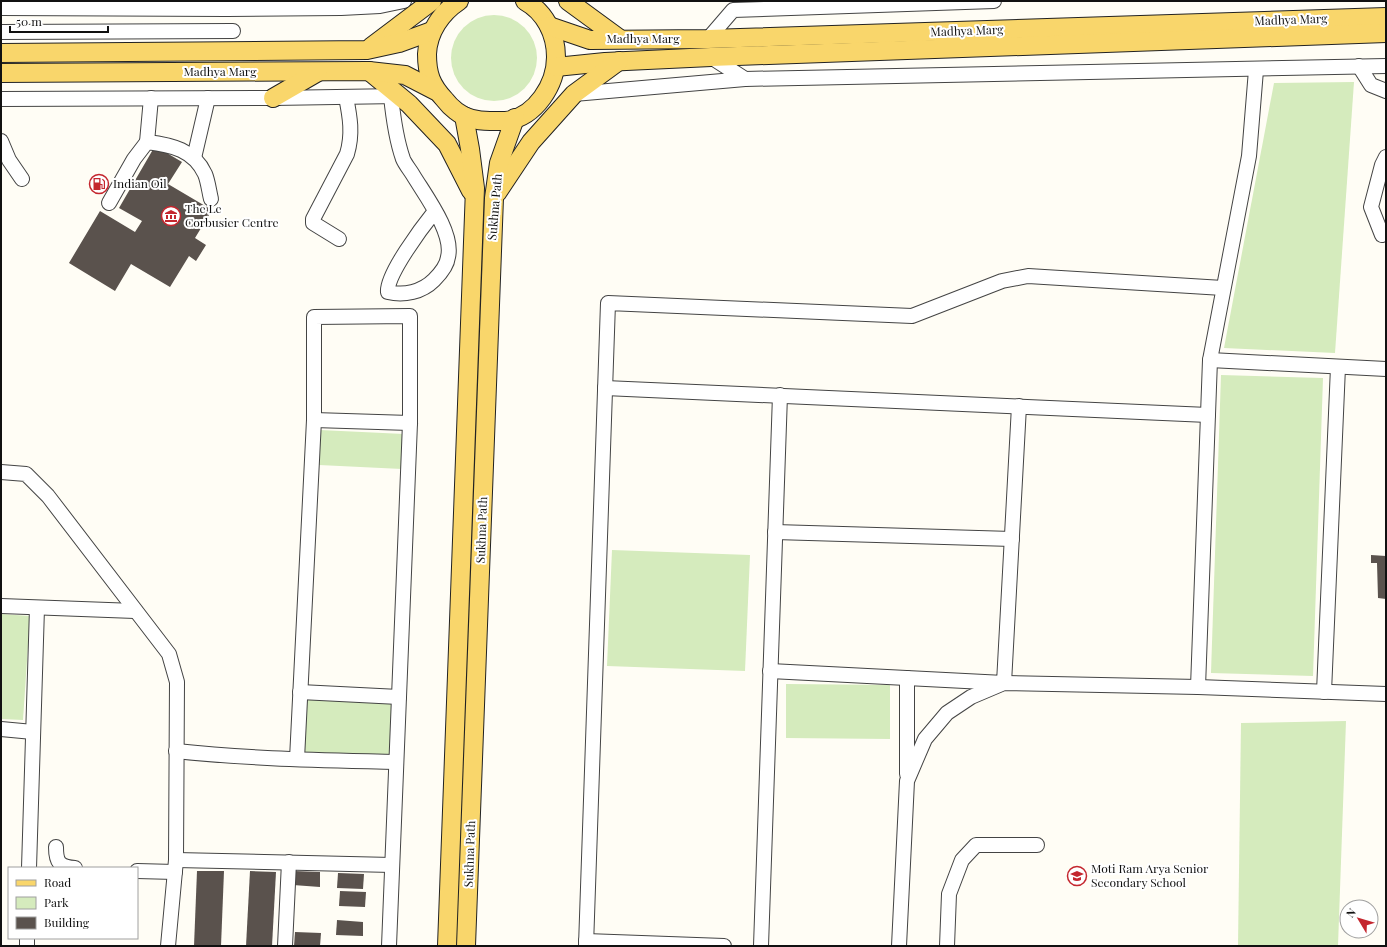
<svg xmlns="http://www.w3.org/2000/svg" width="1387" height="947" font-family="'Playfair Display',serif">
<rect width="100%" height="100%" fill="#fffdf5"/>
<!-- green -->
<g fill="#d5ebbd">
<circle cx="494" cy="58" r="43"/>
<path d="M1354,82L1335,353L1224,348L1274,83Z"/>
<path d="M1221,375L1323,378L1313,676L1211,673Z"/>
<path d="M320,430L404,434L402,469L319,465Z"/>
<path d="M612,550L750,555L745,671L607,666Z"/>
<path d="M1,614L30,616L23,720L1,719Z"/>
<path d="M786,684L890,685V739L786,738Z"/>
<path d="M306,698L395,702L392,757L303,752Z"/>
<path d="M1346,721L1338,946H1238L1241,723Z"/>
</g>
<!-- building -->
<g fill="#5a524d">
<path d="M155,146L182,162L168,184L212,210L195,238L206,245L196,261L189,256L170,287L131,264L115,291L69,263L100,211L135,232L142,221L119,208Z"/>
<path d="M1371,555L1386,556V599L1378,598L1377,563H1371Z"/>
<path d="M197,871H224L221,946H194Z"/>
<path d="M250,871L276,872L272,946H246Z"/>
<path d="M294,871L320,872V887L293,885Z"/>
<path d="M338,873L364,874L363,889L337,888Z"/>
<path d="M340,891L366,892L365,907L339,906Z"/>
<path d="M337,920L363,922V936L336,935Z"/>
<path d="M295,932L321,933L320,946H294Z"/>
</g>
<g fill="none" stroke-linecap="round" stroke-linejoin="round">
<defs>
<g id="minor">
<path d="M1,8L227,9L341,8L380,6L404,1"/>
<path d="M1,32L233,31"/>
<path d="M708,39L733,10L994,1"/>
<path d="M711,57L745,79"/>
<path d="M1359,66L1371,85L1386,91"/>
<path d="M574,94L745,79L1386,66"/>
<path d="M391,96C393,116 396,139 403,159C405,164 410,170 413,175C425,195 454,233 448,257C447,266 440,274 434,280C422,292 404,296 388,292C386,275 423,226 435,211"/>
<path d="M1,99L273,98L399,96"/>
<path d="M1,141L9,160L22,179"/>
<path d="M147,142L151,98"/>
<path d="M194,158L208,98"/>
<path d="M109,203L134,159L147,142C172,145 194,150 205,174C208,181 209,191 211,199"/>
<path d="M1382,235L1371,207L1382,165L1386,157"/>
<path d="M339,239L313,223V219L347,154C353,134 350,117 346,97"/>
<path d="M1210,360L1386,369"/>
<path d="M605,388L1208,415"/>
<path d="M314,420L410,423"/>
<path d="M1,472L26,474L48,496L169,654L177,682L176,860L168,946"/>
<path d="M775,532L1012,539"/>
<path d="M1,606L135,611"/>
<path d="M770,671L1004,683L1019,406"/>
<path d="M907,678V774"/>
<path d="M1198,687L1210,360L1249,156L1256,70"/>
<path d="M300,692L399,697"/>
<path d="M1324,692L1338,367"/>
<path d="M1,729L33,732"/>
<path d="M176,751C249,759 323,760 396,762"/>
<path d="M297,759L314,420V317L410,316V423L389,946"/>
<path d="M56,847C56,862 59,867 75,868"/>
<path d="M176,860L392,865"/>
<path d="M29,868L37,608"/>
<path d="M137,871L175,872"/>
<path d="M586,941L724,946"/>
<path d="M27,946V938"/>
<path d="M285,946L289,862"/>
<path d="M586,946L608,303L912,316L1002,281L1028,276L1223,288"/>
<path d="M761,946L780,395"/>
<path d="M899,946L907,781L925,739L947,713L971,697L1004,683L1198,687L1386,694"/>
<path d="M947,946L949,894L962,860L976,845H1037"/>
</g>
<g id="major">
<path d="M459,1C441,13 428,32 427,54C427,74 431,85 445,100C448,104 452,108 456,111C466,119 478,121 490,121C495,121 501,121 506,121C536,117 556,84 556,57C556,34 545,12 525,1"/>
<path d="M568,1L620,39"/>
<path d="M549,26L590,40L708,39L1386,17"/>
<path d="M371,47L432,1"/>
<path d="M1,53L367,50L399,43L432,31"/>
<path d="M556,67L605,62L711,57L1386,33"/>
<path d="M369,71L409,104L447,144L471,191"/>
<path d="M1,73L369,71L405,75L436,91"/>
<path d="M273,98L318,72"/>
<path d="M497,193L531,142L574,94L619,61"/>
<path d="M447,946L475,188L470,149L464,116"/>
<path d="M466,946L494,198L499,163L515,118"/>
</g>
</defs>
<!-- minor casing -->
<use href="#minor" stroke="#444" stroke-width="16"/>
<!-- major casing -->
<use href="#major" stroke="#222" stroke-width="20"/>
<!-- minor -->
<use href="#minor" stroke="#fff" stroke-width="14"/>
<!-- major -->
<use href="#major" stroke="#f9d66b" stroke-width="18"/>
</g>
<!-- icons -->
<defs>
<symbol id="fuel-ring" viewBox="-11 -11 22 22"><circle r="9.5" fill="#fff" stroke="#c4262e" stroke-width="1.5"/><path d="M-5.5-6h7V0h2V4h1.3V-2.5L3-4.5l.8-.8L6-3V5H2.5V1h-1V6h-7ZM-4.2-4.7v3.2H.2V-4.7Z" fill="#c4262e"/></symbol>
<symbol id="museum-ring" viewBox="-11 -11 22 22"><circle r="9.5" fill="#fff" stroke="#c4262e" stroke-width="1.5"/><path d="M0-6L6-3V-2H-6V-3ZM-5-1h2V3h-2ZM-1-1h2V3h-2ZM3-1h2V3H3ZM-6 4H6V6H-6Z" fill="#c4262e"/></symbol>
<symbol id="school-ring" viewBox="-11 -11 22 22"><circle r="9.5" fill="#fff" stroke="#c4262e" stroke-width="1.5"/><path d="M0-5L7-2L0 1L-7-2ZM-4 1L0 2.5L4 1V4Q0 6-4 4Z" fill="#c4262e"/></symbol>
</defs>
<g fill-rule="evenodd">
<use href="#fuel-ring" x="88" y="173" width="22" height="22"/>
<use href="#museum-ring" x="160" y="205" width="22" height="22"/>
<use href="#school-ring" x="1066" y="865" width="22" height="22"/>
</g>
<g text-anchor="middle" stroke-width="4" stroke-linejoin="round" paint-order="stroke">
<!-- street labels -->
<g font-size="12" fill="#111" stroke="#fff">
<text transform="translate(1291 20) rotate(-2)" y="4">Madhya Marg</text>
<text transform="translate(967 31) rotate(-2)" y="4">Madhya Marg</text>
<text x="643" y="43">Madhya Marg</text>
<text x="220" y="76">Madhya Marg</text>
<text transform="translate(495 207) rotate(-85)" y="4">Sukhna Path</text>
<text transform="translate(482 530) rotate(-88)" y="4">Sukhna Path</text>
<text transform="translate(470 854) rotate(-88)" y="4">Sukhna Path</text>
</g>
<!-- poi labels -->
<g font-size="12" fill="#111" stroke="#fff" text-anchor="start">
<text x="113" y="188">Indian Oil</text>
<text x="185" y="213">The Le<tspan x="185" dy="14">Corbusier Centre</tspan></text>
<text x="1091" y="873">Moti Ram Arya Senior<tspan x="1091" dy="14">Secondary School</tspan></text>
</g>
</g>
<!-- border -->
<rect width="1387" height="947" fill="none" stroke="#111111" stroke-width="4"/>
<!-- legend -->
<rect x="8" y="867" width="130" height="72" fill="#ffffff" stroke="#a0a0a0"/>
<rect x="16" y="880" width="20" height="6" fill="#f9d66b" stroke="#a0a0a0"/>
<text x="44" y="887" font-size="12" fill="#111111">Road</text>
<rect x="16" y="897" width="20" height="12" fill="#d5ebbd" stroke="#a0a0a0"/>
<text x="44" y="907" font-size="12" fill="#111111">Park</text>
<rect x="16" y="917" width="20" height="12" fill="#5a524d" stroke="#a0a0a0"/>
<text x="44" y="927" font-size="12" fill="#111111">Building</text>
<!-- north arrow -->
<g transform="translate(1359 919) rotate(308)"><circle r="19" fill="#ffffff" stroke="#a0a0a0"/>
<path d="M0-3L7 15L0 10L-7 15Z" fill="#c4262e"/>
<text y="-6" font-size="11" font-weight="bold" text-anchor="middle" fill="#111111">N</text>
</g>
<!-- scale -->
<path d="M10 26v6h98v-6" fill="none" stroke="#111111" stroke-width="2"/>
<text x="16" y="26" font-size="12" fill="#111111" stroke="#ffffff" stroke-width="3" paint-order="stroke">50 m</text>
</svg>
